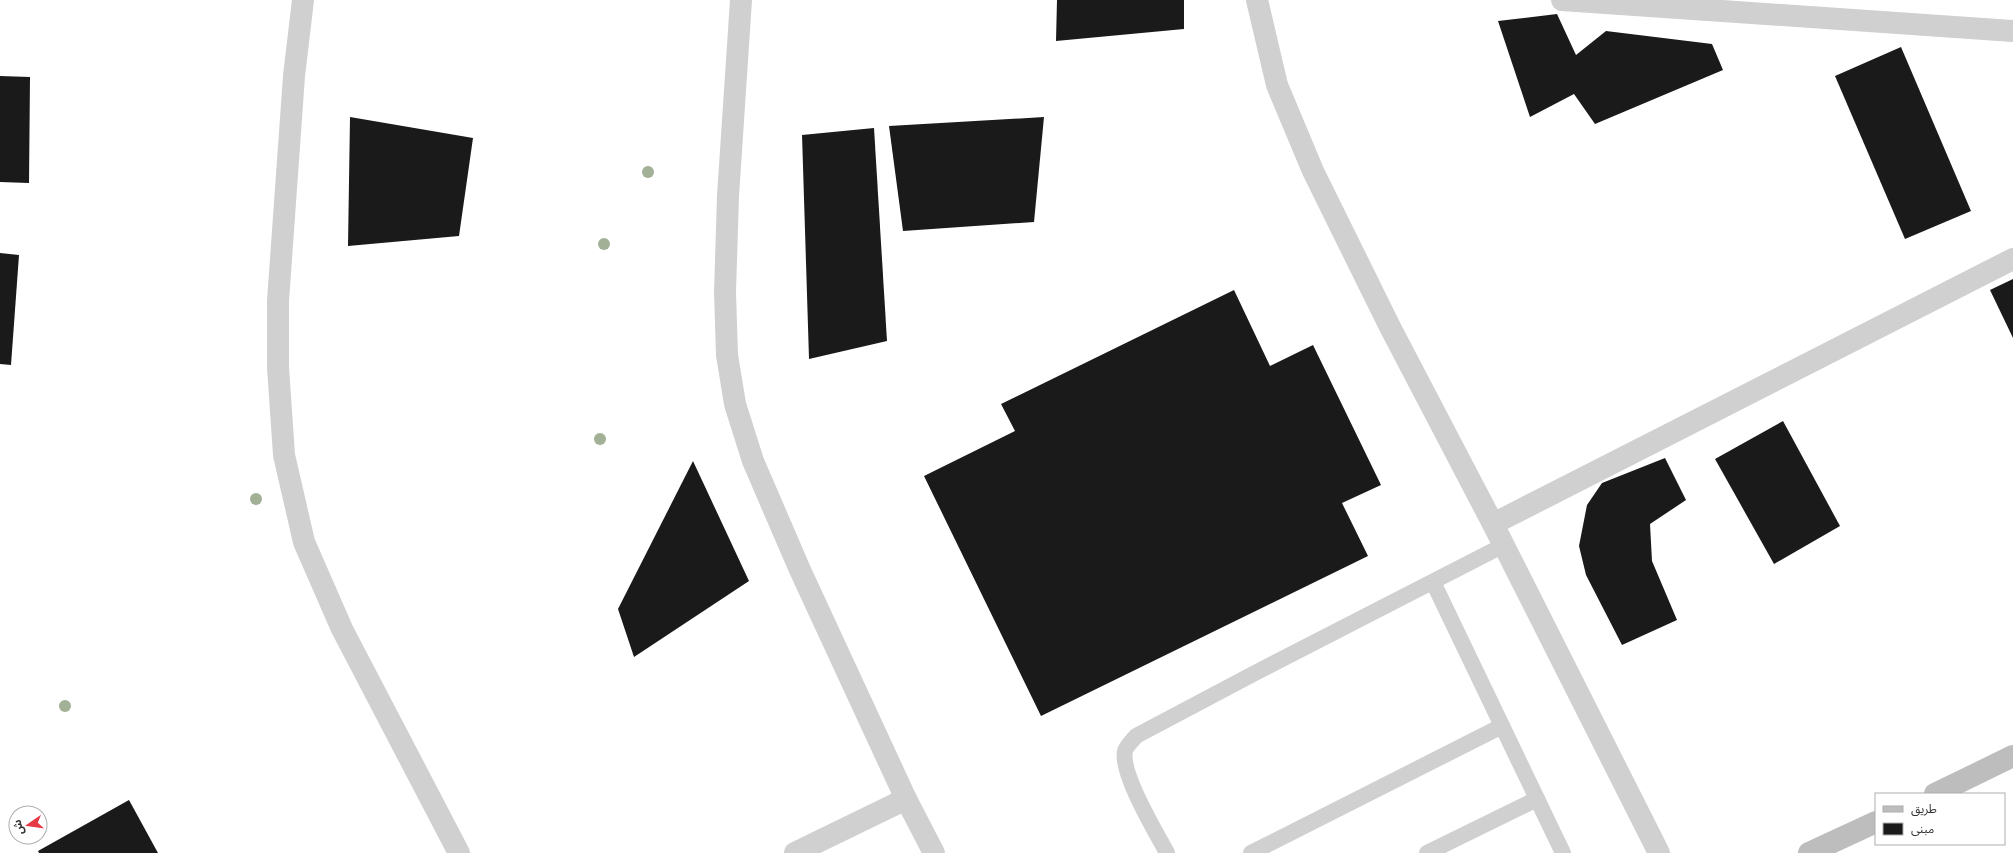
<svg xmlns="http://www.w3.org/2000/svg" width="2013" height="853" font-family="Commissioner,'Noto Sans Arabic',sans-serif">
<rect width="100%" height="100%" fill="#fff"/>
<!-- building -->
<g fill="#1a1a1a">
<path d="M1057,0H1184V29L1056,41Z"/>
<path d="M1557,14L1576,55L1606,31L1712,44L1723,70L1595,124L1574,94L1530,117L1498,21Z"/>
<path d="M1901,47L1971,211L1905,239L1835,76Z"/>
<path d="M0,76L30,77L29,183L0,182Z"/>
<path d="M350,117L473,138L459,236L348,246Z"/>
<path d="M1044,117L1034,222L903,231L889,126Z"/>
<path d="M874,128L887,341L809,359L802,135Z"/>
<path d="M0,253L19,255L11,365L0,364Z"/>
<path d="M2013,279V338L1990,290Z"/>
<path d="M1234,290L1270,366L1313,345L1381,485L1342,503L1368,556L1041,716L924,476L1015,431L1001,404Z"/>
<path d="M1783,421L1840,526L1774,564L1715,459Z"/>
<path d="M1665,458L1686,500L1650,524L1652,561L1677,620L1622,645L1586,575L1579,546L1587,505L1602,483Z"/>
<path d="M693,461L749,581L634,657L618,609Z"/>
<path d="M129,800L158,853H39L38,851Z"/>
</g>
<g fill="none" stroke-linecap="round" stroke-linejoin="round">
<!-- lane -->
<g stroke="#d0d0d0" stroke-width="16">
<path d="M1433,582L1563,853"/>
<path d="M1167,853C1156,832 1120,773 1125,751C1126,746 1133,740 1136,736L1255,673L1504,545"/>
<path d="M1251,853L1502,726"/>
<path d="M1427,853L1537,799"/>
</g>
<!-- street -->
<g stroke="#d0d0d0" stroke-width="22">
<path d="M303,0L294,76L278,301V367L284,455L304,542L342,629L459,853"/>
<path d="M741,0L728,196L725,292L727,355L735,404L753,461L800,570L906,799L934,853"/>
<path d="M1257,0L1277,85L1313,171L1390,327L1493,524L1659,853"/>
<path d="M1562,0L2013,31"/>
<path d="M1493,524L2013,259"/>
<path d="M795,853L906,799"/>
</g>
<!-- secondary -->
<g stroke="#bdbdbd" stroke-width="22">
<path d="M1935,794L2013,756"/>
<path d="M1809,853L1876,822"/>
</g>
</g>
<!-- trees -->
<g fill="#a2b095">
<circle cx="648" cy="172" r="6"/>
<circle cx="604" cy="244" r="6"/>
<circle cx="600" cy="439" r="6"/>
<circle cx="256" cy="499" r="6"/>
<circle cx="65" cy="706" r="6"/>
</g>
<!-- legend -->
<rect x="1875" y="793" width="130" height="52" fill="#ffffff" stroke="#adadad"/>
<rect x="1883" y="806" width="20" height="6" fill="#bdbdbd" stroke="#adadad"/>
<text x="1911" y="813" font-size="12" fill="#333333">طريق</text>
<rect x="1883" y="823" width="20" height="12" fill="#1a1a1a" stroke="#adadad"/>
<text x="1911" y="833" font-size="12" fill="#333333">مبنى</text>
<!-- north arrow -->
<g transform="translate(28 825) rotate(257)"><circle r="19" fill="#ffffff" stroke="#adadad"/>
<path d="M0-3L7 15L0 10L-7 15Z" fill="#e63946"/>
<text y="-6" font-size="11" font-weight="bold" text-anchor="middle" fill="#333333">ش</text>
</g>
</svg>
